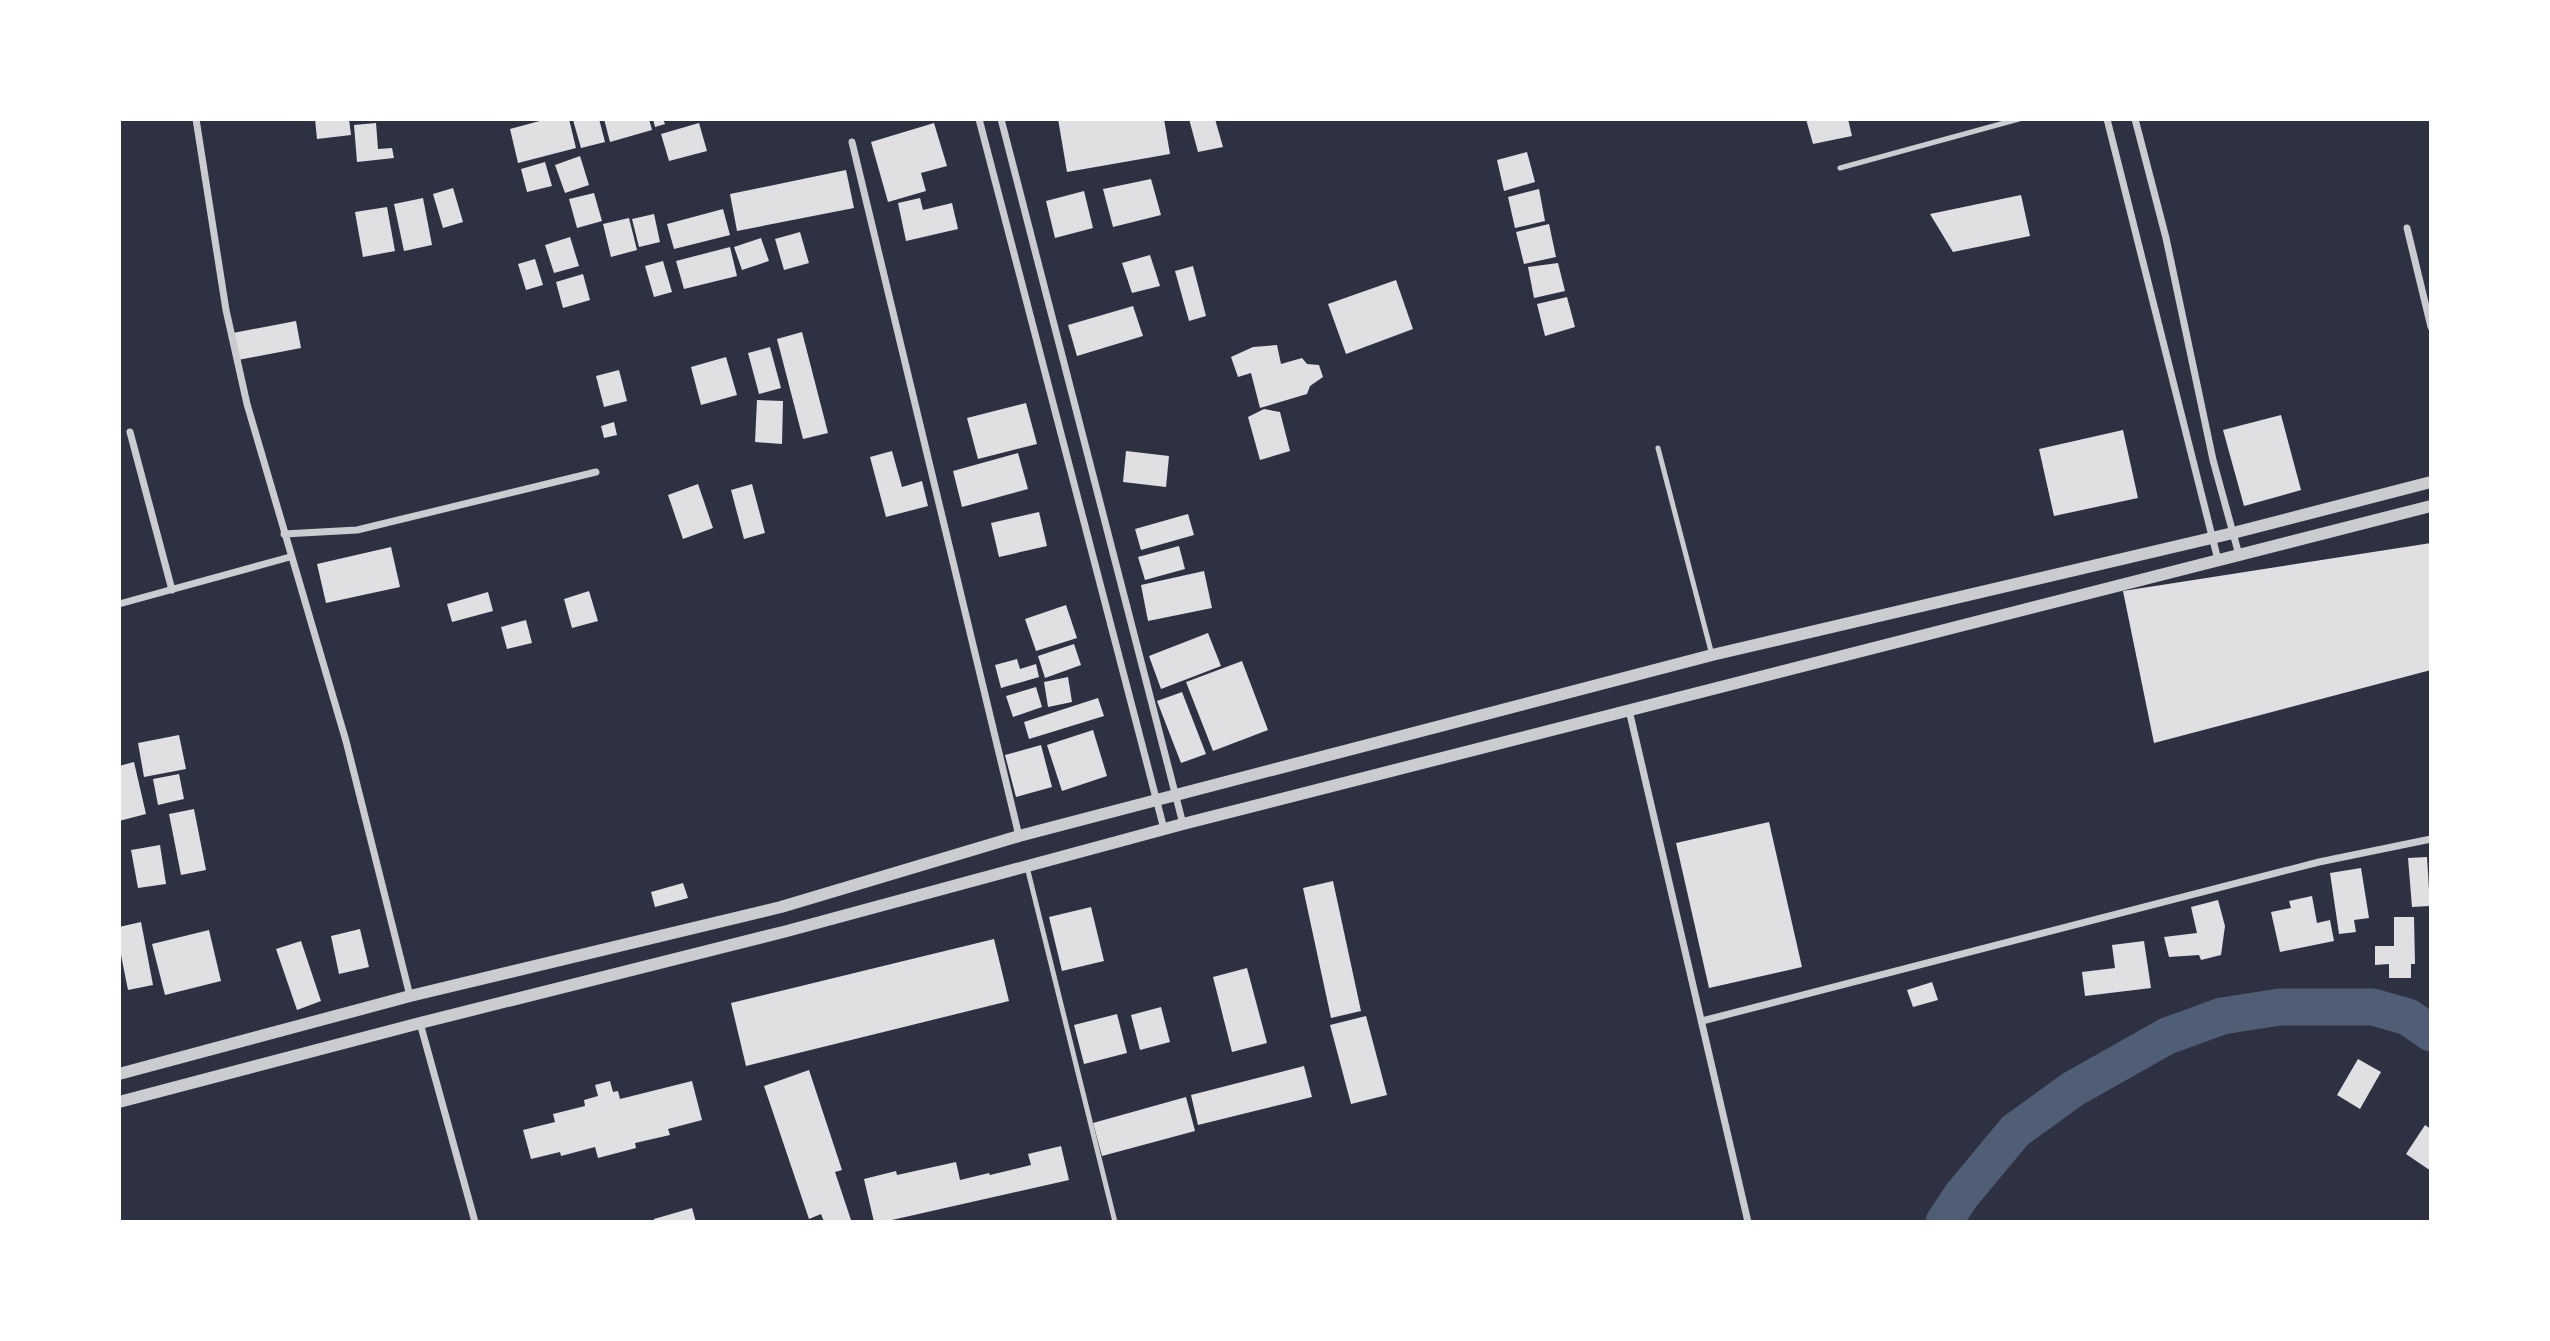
<svg xmlns="http://www.w3.org/2000/svg" width="2550" height="1341" viewBox="0 0 2550 1341" font-family="Spectral,serif">
  <style>
    .lines { fill: none; stroke-linecap: round; stroke-linejoin: round }
    .river { stroke: #4f5d75; stroke-width: 37 }
    .building { fill: #e0e0e3 }
    .service { stroke: #caccd0; stroke-width: 5 }
    .minor { stroke: #caccd0; stroke-width: 7 }
    .tertiary { stroke: #caccd0; stroke-width: 12 }
  </style>
  <rect width="100%" height="100%" fill="#2d3142"/>
  <g class="lines">
    <path class="river" d="M1944,1222L1961,1196L2015,1131L2073,1089L2167,1036L2222,1016L2280,1007H2373L2408,1017L2431,1033"/>
  </g>
  <g class="building">
    <path d="M315,119H349L351,135L317,139Z"/>
    <path d="M547,119H569L576,148L518,163L510,129Z"/>
    <path d="M577,119H599L605,142L581,148L573,120Z"/>
    <path d="M604,119H649L652,130L610,142Z"/>
    <path d="M653,119H663L665,124L655,127Z"/>
    <path d="M1058,119H1164L1170,154L1067,172Z"/>
    <path d="M1189,119H1215L1223,147L1198,152Z"/>
    <path d="M1806,119H1848L1852,136L1813,144Z"/>
    <path d="M376,123L378,149L392,148L394,158L357,162L354,125Z"/>
    <path d="M699,123L707,151L669,161L661,134Z"/>
    <path d="M934,123L947,166L921,173L926,191L888,202L871,142Z"/>
    <path d="M1527,152L1535,182L1504,191L1497,160Z"/>
    <path d="M580,156L589,185L565,193L555,165Z"/>
    <path d="M545,162L552,186L527,192L521,169Z"/>
    <path d="M846,170L854,208L737,231L730,194Z"/>
    <path d="M1151,179L1161,215L1113,227L1103,189Z"/>
    <path d="M453,188L463,222L443,228L433,194Z"/>
    <path d="M1539,189L1545,221L1515,228L1508,197Z"/>
    <path d="M1084,191L1093,228L1055,238L1046,201Z"/>
    <path d="M594,193L602,221L577,228L569,199Z"/>
    <path d="M2021,195L2030,236L1953,252L1930,214Z"/>
    <path d="M423,198L432,245L404,251L394,204Z"/>
    <path d="M920,198L923,210L952,203L958,229L906,241L898,203Z"/>
    <path d="M387,207L395,251L363,257L355,212Z"/>
    <path d="M723,209L730,235L674,249L667,224Z"/>
    <path d="M654,214L660,242L639,247L632,219Z"/>
    <path d="M629,218L637,250L611,257L603,224Z"/>
    <path d="M1549,224L1556,257L1524,264L1516,232Z"/>
    <path d="M800,232L809,263L784,270L775,239Z"/>
    <path d="M570,237L579,266L554,273L545,245Z"/>
    <path d="M761,238L769,261L742,270L734,247Z"/>
    <path d="M730,247L737,276L684,289L676,261Z"/>
    <path d="M1150,255L1160,286L1132,293L1122,263Z"/>
    <path d="M535,259L543,285L526,290L518,264Z"/>
    <path d="M663,261L672,292L654,297L645,266Z"/>
    <path d="M1558,263L1565,291L1534,298L1528,267Z"/>
    <path d="M1193,266L1206,316L1189,321L1175,271Z"/>
    <path d="M583,274L590,300L563,308L556,282Z"/>
    <path d="M1396,280L1413,329L1346,354L1328,304Z"/>
    <path d="M1567,297L1575,327L1545,336L1537,304Z"/>
    <path d="M1133,306L1143,336L1077,356L1068,325Z"/>
    <path d="M296,321L301,348L238,360L233,333Z"/>
    <path d="M802,332L828,433L803,439L777,339Z"/>
    <path d="M1277,345L1281,364L1302,358L1307,364L1319,365L1323,377L1310,386L1307,394L1260,408L1251,373L1238,377L1231,357L1253,347Z"/>
    <path d="M770,347L781,388L759,394L748,353Z"/>
    <path d="M726,357L737,395L701,405L691,367Z"/>
    <path d="M619,370L627,401L604,407L596,376Z"/>
    <path d="M757,400L783,401L782,444L755,442Z"/>
    <path d="M1026,403L1037,444L978,459L967,418Z"/>
    <path d="M1264,409L1280,412L1290,451L1260,460L1248,417Z"/>
    <path d="M2281,415L2301,490L2244,506L2223,430Z"/>
    <path d="M614,422L617,435L604,438L601,426Z"/>
    <path d="M2123,430L2138,498L2054,516L2039,449Z"/>
    <path d="M892,451L902,487L922,481L928,506L886,517L870,457Z"/>
    <path d="M1126,451L1169,456L1166,487L1123,482Z"/>
    <path d="M1018,453L1028,489L962,507L953,471Z"/>
    <path d="M698,484L713,528L683,539L668,495Z"/>
    <path d="M752,484L765,533L744,539L731,490Z"/>
    <path d="M1039,512L1047,546L999,557L991,523Z"/>
    <path d="M1188,514L1194,535L1141,550L1135,529Z"/>
    <path d="M2431,543V670L2154,743L2123,591Z"/>
    <path d="M1179,546L1185,569L1145,580L1138,557Z"/>
    <path d="M391,547L400,587L326,603L317,564Z"/>
    <path d="M1204,571L1212,608L1148,621L1141,585Z"/>
    <path d="M589,591L598,621L572,628L564,599Z"/>
    <path d="M488,592L493,611L452,622L447,604Z"/>
    <path d="M1066,605L1077,638L1036,651L1025,619Z"/>
    <path d="M526,620L532,643L507,649L501,627Z"/>
    <path d="M1208,633L1221,666L1161,689L1149,656Z"/>
    <path d="M1074,644L1081,665L1045,678L1038,656Z"/>
    <path d="M1017,659L1020,669L1036,664L1039,677L1001,688L995,665Z"/>
    <path d="M1242,661L1268,730L1213,751L1186,682Z"/>
    <path d="M1068,677L1072,702L1048,707L1044,682Z"/>
    <path d="M1036,687L1042,707L1013,717L1006,696Z"/>
    <path d="M1182,692L1206,754L1181,763L1157,701Z"/>
    <path d="M1098,698L1104,716L1029,739L1024,722Z"/>
    <path d="M1093,730L1107,776L1062,791L1047,745Z"/>
    <path d="M179,735L186,769L144,777L138,743Z"/>
    <path d="M1041,745L1052,787L1016,797L1005,755Z"/>
    <path d="M134,762L146,814L119,821V766Z"/>
    <path d="M179,774L184,799L158,805L153,779Z"/>
    <path d="M194,809L206,870L181,875L169,814Z"/>
    <path d="M1769,822L1802,967L1709,988L1676,843Z"/>
    <path d="M160,845L166,884L138,888L131,850Z"/>
    <path d="M2427,857L2430,906L2412,907L2408,858Z"/>
    <path d="M2361,868L2369,918L2354,920L2356,932L2339,934L2330,873Z"/>
    <path d="M1333,881L1361,1011L1331,1018L1303,888Z"/>
    <path d="M683,883L688,898L655,907L651,892Z"/>
    <path d="M2312,896L2317,923L2330,920L2334,941L2280,952L2271,912L2291,908L2289,901Z"/>
    <path d="M2218,900L2225,926L2221,955L2201,960L2199,955L2169,957L2164,937L2197,933L2191,907Z"/>
    <path d="M1091,907L1104,961L1062,971L1049,917Z"/>
    <path d="M2394,917H2414L2415,964H2411V978H2389V964L2375,965V946H2394Z"/>
    <path d="M141,922L153,985L128,990L119,945V927Z"/>
    <path d="M360,929L369,967L339,974L331,936Z"/>
    <path d="M209,930L221,981L165,995L152,944Z"/>
    <path d="M994,939L1009,1001L746,1066L731,1003Z"/>
    <path d="M301,941L321,1001L297,1010L276,949Z"/>
    <path d="M2144,941L2151,988L2085,996L2082,972L2115,968L2112,945Z"/>
    <path d="M1247,968L1267,1043L1232,1052L1213,977Z"/>
    <path d="M1932,982L1938,1000L1913,1007L1907,990Z"/>
    <path d="M1161,1007L1170,1042L1140,1050L1131,1015Z"/>
    <path d="M1117,1014L1127,1053L1084,1064L1074,1025Z"/>
    <path d="M1366,1016L1387,1095L1351,1104L1330,1025Z"/>
    <path d="M2358,1059L2381,1072L2360,1109L2337,1095Z"/>
    <path d="M1304,1066L1312,1097L1198,1125L1191,1095Z"/>
    <path d="M809,1070L842,1170L835,1172L851,1220L846,1222H824L821,1214L809,1219L764,1086Z"/>
    <path d="M610,1081L613,1092L618,1091L620,1099L692,1081L702,1120L668,1129L670,1135L635,1143L636,1148L598,1158L595,1147L561,1156L560,1152L531,1159L523,1130L555,1122L553,1114L585,1106L584,1100L598,1096L595,1085Z"/>
    <path d="M1186,1097L1195,1131L1102,1156L1093,1123Z"/>
    <path d="M2425,1125L2431,1129V1171L2406,1154Z"/>
    <path d="M1061,1146L1069,1180L883,1222H874L864,1179L896,1171L897,1175L956,1162L960,1180L989,1173L990,1175L1031,1165L1028,1154Z"/>
    <path d="M692,1208L696,1222H654V1219Z"/>
  </g>
  <g class="lines">
    <g class="service">
      <path d="M1840,168L2019,119"/>
      <path d="M1658,448L1712,655"/>
      <path d="M1027,867L1115,1222"/>
    </g>
    <g class="minor">
      <path d="M196,119L226,310L247,404L346,741L410,996"/>
      <path d="M979,119L1164,829"/>
      <path d="M1001,119L1183,824"/>
      <path d="M2107,119L2218,560"/>
      <path d="M2135,119L2166,238L2213,460L2239,555"/>
      <path d="M852,142L1019,836"/>
      <path d="M2407,228L2431,327"/>
      <path d="M130,432L172,590"/>
      <path d="M284,534L357,530L596,472"/>
      <path d="M119,604L290,557"/>
      <path d="M1629,710L1748,1222"/>
      <path d="M1702,1021L2319,862L2431,839"/>
      <path d="M420,1023L475,1222"/>
    </g>
    <g class="tertiary">
      <path d="M119,1074L410,996L781,907L1019,836L1712,655L2233,533L2431,482"/>
      <path d="M119,1102L420,1023L787,931L1183,824L2431,506"/>
    </g>
  </g>
  <rect width="2550" height="1341" fill="none" stroke="#ffffff" stroke-width="242"/>
</svg>
